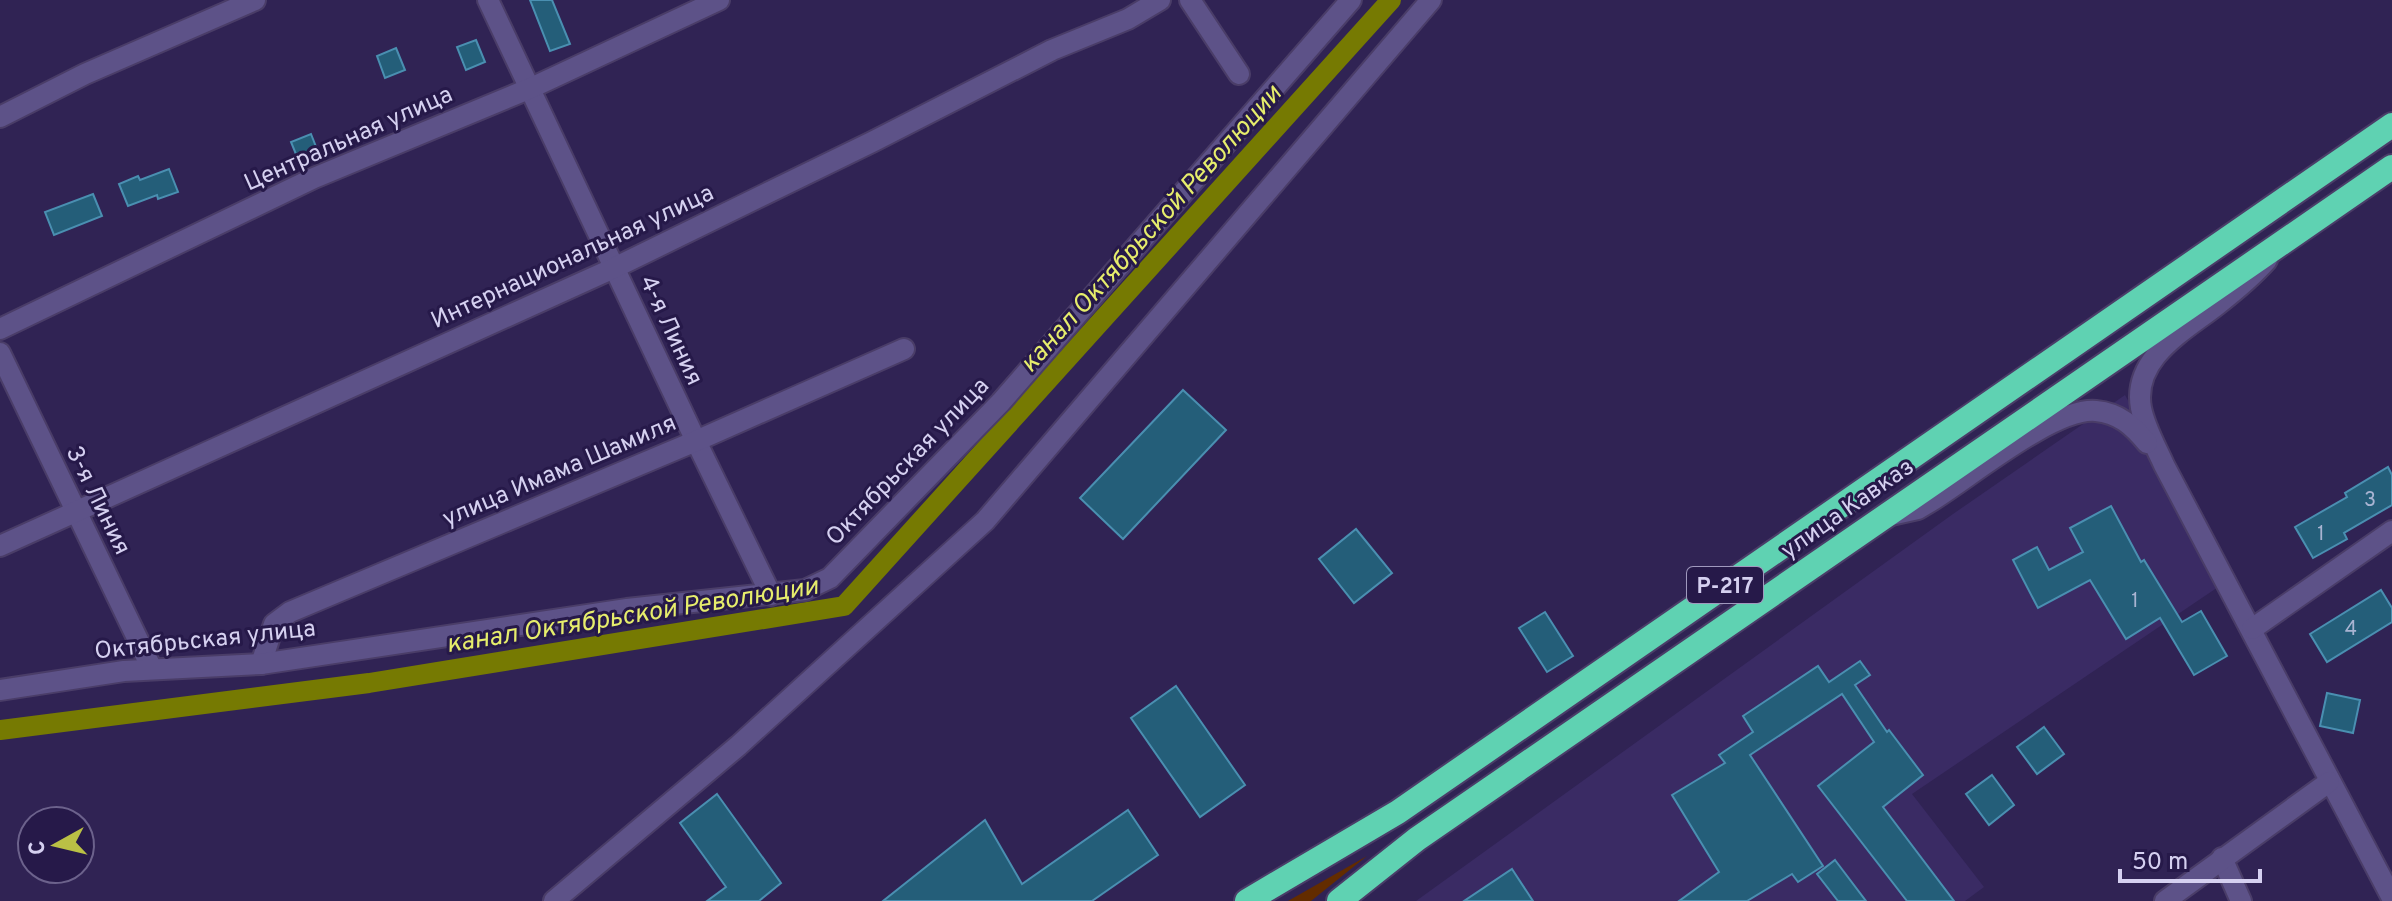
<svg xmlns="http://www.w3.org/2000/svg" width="2392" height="901" viewBox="0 0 2392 901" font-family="Overpass,sans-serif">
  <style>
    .built { fill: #3a2b64 }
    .grass { fill: #632c00 }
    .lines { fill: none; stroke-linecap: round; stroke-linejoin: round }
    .canal { stroke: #767a02; stroke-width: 20 }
    .building { fill: #245e79; stroke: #4a8fb1; stroke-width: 2 }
    .minor-casing { stroke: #4a3d68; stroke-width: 24 }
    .highway-casing { stroke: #4a3d68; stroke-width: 28 }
    .minor { stroke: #5d5288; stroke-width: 20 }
    .highway { stroke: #5fd2b2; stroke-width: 24 }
    .labels { text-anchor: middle; stroke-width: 6; stroke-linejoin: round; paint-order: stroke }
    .number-label { font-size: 20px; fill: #a9b4d2 }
    .shield { fill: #261949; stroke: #a099be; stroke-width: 2 }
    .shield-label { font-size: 22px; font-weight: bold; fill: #d5d0f0 }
    .street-label { font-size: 24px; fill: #d5d0f0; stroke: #261949 }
    .water-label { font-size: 26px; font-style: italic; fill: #e6ed6c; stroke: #261949 }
  </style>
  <rect width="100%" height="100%" fill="#302354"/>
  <path class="built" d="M2125,395L2227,581L1912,794L1984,887L1965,901H1416L1953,514Z"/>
  <path class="grass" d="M1367,856L1311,901H1288Z"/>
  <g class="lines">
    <path class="canal" d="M0,730L369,683L844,606L1391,0"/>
  </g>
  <g class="building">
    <path d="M530,0H552L570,44L550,51Z"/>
    <path d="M476,40L485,62L466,70L457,47Z"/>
    <path d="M396,48L405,70L385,78L377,56Z"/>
    <path d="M311,134L320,157L300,164L291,142Z"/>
    <path d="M169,169L178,192L158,199L157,195L128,206L119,184L138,176L140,180Z"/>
    <path d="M93,194L102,216L54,235L45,212Z"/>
    <path d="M1183,390L1226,430L1123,539L1080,498Z"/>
    <path d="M2388,467L2392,475V505L2344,533L2347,539L2313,558L2295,527L2347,497L2345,493Z"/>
    <path d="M2111,506L2141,562L2144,560L2182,622L2201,611L2227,656L2194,675L2160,618L2126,639L2090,580L2038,608L2013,560L2037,547L2049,570L2083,552L2070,528Z"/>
    <path d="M1356,529L1392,573L1354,603L1319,559Z"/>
    <path d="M2381,590L2392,608V622L2327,662L2310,634Z"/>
    <path d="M1545,612L1573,656L1547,672L1519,628Z"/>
    <path d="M1860,661L1870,675L1855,685L1887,732L1889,730L1923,775L1883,807L1954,901H1907L1818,786L1874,742L1842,694L1750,755L1823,866L1798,882L1792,874L1747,901H1679L1719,872L1672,795L1725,763L1719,755L1753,732L1743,716L1818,666L1829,682Z"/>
    <path d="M1176,686L1245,785L1200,817L1131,718Z"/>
    <path d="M2327,693L2360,700L2353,733L2320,726Z"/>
    <path d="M2044,727L2064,754L2037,774L2017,747Z"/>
    <path d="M1992,775L2014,805L1989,825L1966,794Z"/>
    <path d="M717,794L781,883L759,901H707L726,887L680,823Z"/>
    <path d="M1128,810L1158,855L1092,901H883L985,820L1022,884Z"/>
    <path d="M1835,860L1866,901H1838L1817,874Z"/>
    <path d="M1512,869L1533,901H1464Z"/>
  </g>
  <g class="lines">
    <defs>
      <g id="minor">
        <path d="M488,0L696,441L771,595"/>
        <path d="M1190,0L1239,74"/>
        <path d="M0,117L85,74L255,0"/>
        <path d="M2267,260C2252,277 2235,291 2217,305C2184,331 2132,358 2141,408C2145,428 2156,447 2164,465L2392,898"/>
        <path d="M0,329L314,178L531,88L719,0"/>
        <path d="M0,353L152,669"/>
        <path d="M1891,515L1918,509L1928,503C1967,480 2053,407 2096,411C2119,413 2133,426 2147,443"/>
        <path d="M0,546L614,268L872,142L1052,50L1128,19L1160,0"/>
        <path d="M2252,629L2392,531"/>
        <path d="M261,664L274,624L290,612L696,441L904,349"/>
        <path d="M0,690L124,671L261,664L627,609L805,590L830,578L1001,402L1351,0"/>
        <path d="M2222,858L2241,901"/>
        <path d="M554,901L738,746L985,521L1431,0"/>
        <path d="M2165,901L2329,782"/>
      </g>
      <g id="highway">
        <path d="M1247,901L1398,812L2392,125"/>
        <path d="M1339,901L1417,839L2392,167"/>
      </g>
    </defs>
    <use href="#minor" class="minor-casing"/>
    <use href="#highway" class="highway-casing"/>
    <use href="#minor" class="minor"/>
    <use href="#highway" class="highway"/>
  </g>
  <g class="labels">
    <g class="number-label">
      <text x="2370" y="506">3</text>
      <text x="2321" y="540">1</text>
      <text x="2135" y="607">1</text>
      <text x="2351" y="635">4</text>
    </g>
    <rect class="shield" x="1687" y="567" width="76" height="36" rx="6"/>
    <g class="shield-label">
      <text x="1725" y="593">Р-217</text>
    </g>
    <g class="street-label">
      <text transform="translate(348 138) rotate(-24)" y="8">Центральная улица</text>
      <text transform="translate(572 256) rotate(-25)" y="8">Интернациональная улица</text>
      <text transform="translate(672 330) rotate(65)" y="8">4-я Линия</text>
      <text transform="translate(907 461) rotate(-46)" y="8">Октябрьская улица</text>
      <text transform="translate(559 470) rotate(-23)" y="8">улица Имама Шамиля</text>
      <text transform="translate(99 500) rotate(64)" y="8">3-я Линия</text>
      <text transform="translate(1847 508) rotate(-35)" y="8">улица Кавказ</text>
      <text transform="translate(205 639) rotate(-6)" y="8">Октябрьская улица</text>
    </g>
    <g class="water-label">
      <text transform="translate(1150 228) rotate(-48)" y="9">канал Октябрьской Революции</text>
      <text transform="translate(632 614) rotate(-9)" y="9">канал Октябрьской Революции</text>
    </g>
  </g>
  <g transform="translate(56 845) rotate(262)"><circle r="38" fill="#261949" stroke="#6c628c" stroke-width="2"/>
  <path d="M0-6L14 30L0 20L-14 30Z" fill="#bac045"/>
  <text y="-12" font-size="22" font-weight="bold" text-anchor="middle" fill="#d5d0f0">С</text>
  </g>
  <path d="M2120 869v12h140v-12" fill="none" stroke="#d5d0f0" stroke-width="4"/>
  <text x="2132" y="869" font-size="24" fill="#d5d0f0" stroke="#261949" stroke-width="6" paint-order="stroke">50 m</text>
</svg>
